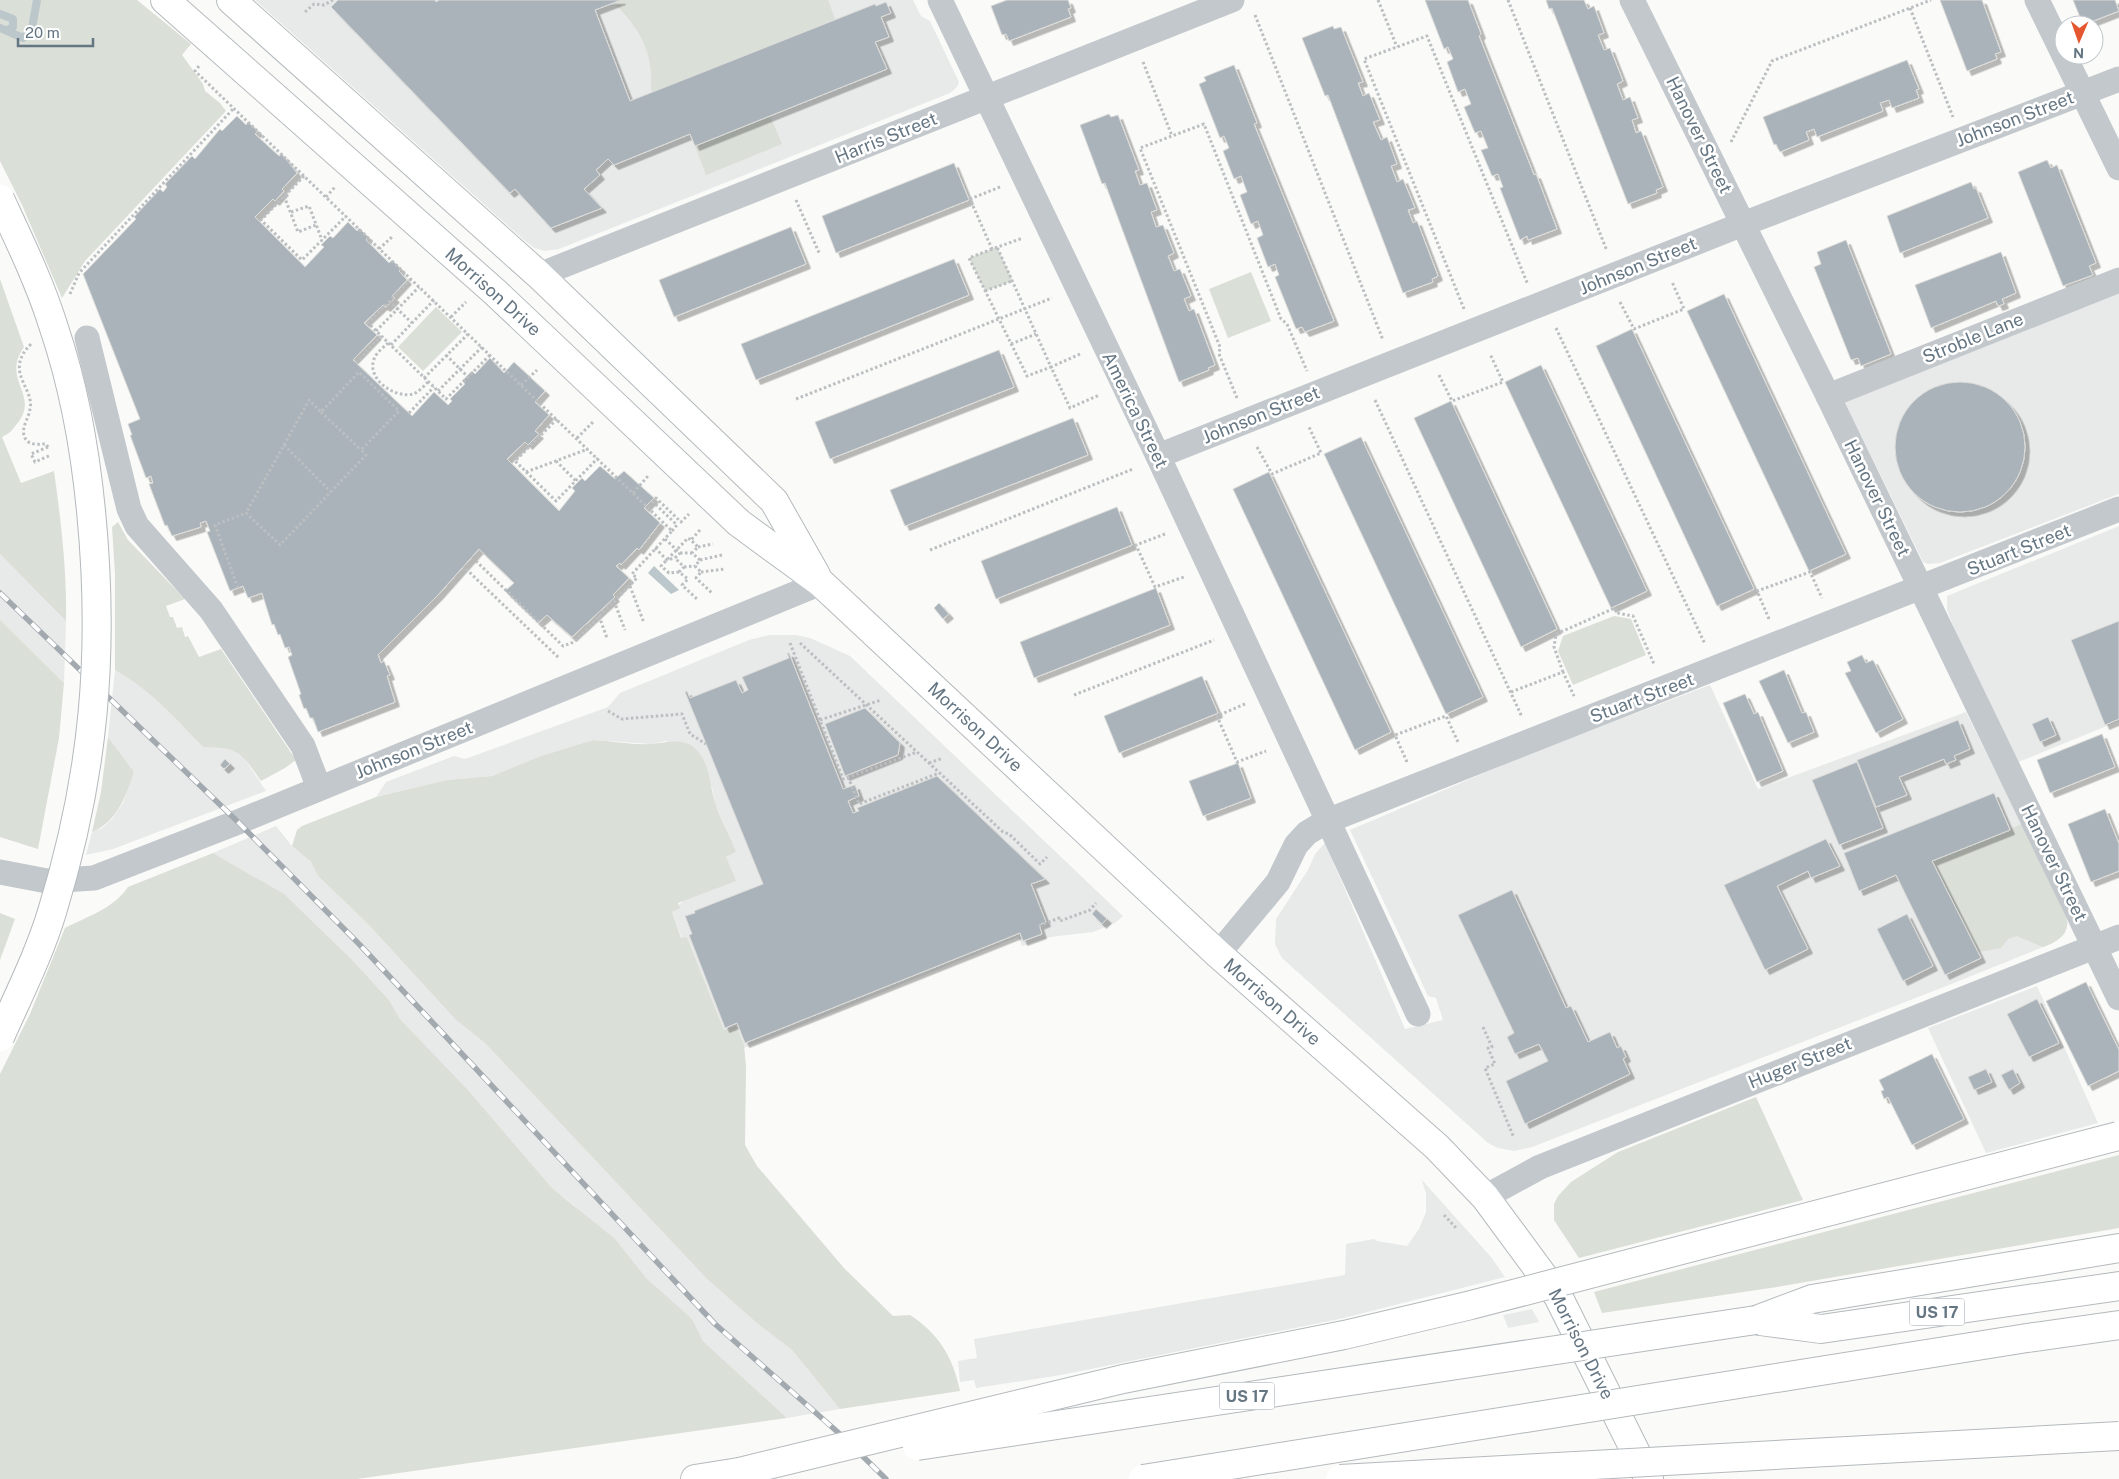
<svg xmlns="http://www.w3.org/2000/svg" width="2119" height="1479" viewBox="0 0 2119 1479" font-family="'Public Sans',sans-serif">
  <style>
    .built { fill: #e8e9e9 }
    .green { fill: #dadfd7 }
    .water { fill: #bbc7cb }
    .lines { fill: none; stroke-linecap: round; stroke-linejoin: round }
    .stream { stroke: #bbc7cb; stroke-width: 8 }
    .building { fill: #aab3b9; stroke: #dcdcda; filter: url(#shadow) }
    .major-casing { stroke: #b5babe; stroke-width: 30 }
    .highway-casing { stroke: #b4b9bd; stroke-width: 30 }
    .path { stroke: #bbbfc2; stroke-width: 3; stroke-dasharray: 2.5 2.5; stroke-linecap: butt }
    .minor { stroke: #c3c8cc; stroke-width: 25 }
    .major { stroke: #fff; stroke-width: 28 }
    .highway { stroke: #fff; stroke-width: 28 }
    .rail-casing { stroke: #a2aab0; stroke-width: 5.5 }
    .rail { stroke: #fff; stroke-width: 4; stroke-dasharray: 11; stroke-linecap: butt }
    .highway-bridge-casing { stroke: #b4b9bd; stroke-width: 30; stroke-linecap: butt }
    .highway-bridge { stroke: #fff; stroke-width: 28 }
    .labels { text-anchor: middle; stroke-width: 5; stroke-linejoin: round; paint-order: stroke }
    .shield { fill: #fff; stroke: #939fa8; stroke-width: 1 }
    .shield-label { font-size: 16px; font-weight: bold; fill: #657683 }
    .street-label { font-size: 18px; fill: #657683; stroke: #fff }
  </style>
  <defs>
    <filter id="shadow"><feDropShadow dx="4.5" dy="4.5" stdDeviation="0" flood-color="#0004"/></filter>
  </defs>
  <rect width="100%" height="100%" fill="#fafaf8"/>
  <g class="built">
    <path d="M255,0H913L921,16L930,21L959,82L957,87L950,93L559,249L545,251L534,248L524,240Z"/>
    <path d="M2119,291V494L1940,563L1928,564L1923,562L1844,400Z"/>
    <path d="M2119,526V721L2016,763L1969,665L1947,610V596Z"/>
    <path d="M0,554L66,621L64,683L0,620Z"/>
    <path d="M769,635H796L810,638L850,656L1123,916L1115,923L1093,932L1050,937L1022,946L1018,937L744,1048V1045L724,1030L687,937L682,939L672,912L726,857L736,852L715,803L712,787L666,741L651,744L593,740L541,756L492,776L447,780L376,797L386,782L454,756L465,759L608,707L620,693L749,640Z"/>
    <path d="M115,670L136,681L157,699L203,747H221L241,753L266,791L113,849L86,855L92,832L102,828L112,819L123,803L134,772L108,737Z"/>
    <path d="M1710,685L1758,789L1966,712L2022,824L2068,923L2065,933L2053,943L1949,985L1532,1147L1514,1151L1498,1148L1488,1143L1282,958L1275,944L1276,919L1308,870L1315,854L1325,843L1405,1029L1443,1020L1436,998L1428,996L1350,830L1524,756Z"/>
    <path d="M276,826L292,846L311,862L318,876L367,923L456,1020L485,1043L707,1279L758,1324L792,1350L840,1409L787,1418L703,1341L692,1319L675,1307L574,1205L552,1188L468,1090L400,1019L389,1000L356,964L255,877L213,853Z"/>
    <path d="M2037,986L2098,1123L1986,1153L1928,1028Z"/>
    <path d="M1422,1180L1491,1257L1505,1277L1344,1318L1061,1375L976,1388L974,1380L960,1382L958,1361L977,1358L974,1339L1345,1275L1346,1244L1374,1239L1377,1241L1407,1246L1419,1229L1426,1212V1194Z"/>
    <path d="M1532,1309L1539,1322L1508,1328L1503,1315Z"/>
  </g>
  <g class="green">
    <path d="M0,0H137L191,44L182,55L203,84L205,91L220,103L226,111L85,261L62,298L22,205L0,161Z"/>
    <path d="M621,0H828L835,19L652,93C650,86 652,80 651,74C650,46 634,21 613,3Z"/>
    <path d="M770,116L782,144L706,175L695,146Z"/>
    <path d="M997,247L1013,281L985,291L969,258Z"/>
    <path d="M1251,272L1271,321L1228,338L1209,289Z"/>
    <path d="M0,279L24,347C0,381 42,395 16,425C12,431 8,434 2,437L21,483L54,471C61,521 67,571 66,621L0,554Z"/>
    <path d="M436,307L462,332L423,371L398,347Z"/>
    <path d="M118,522L128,540L185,599L166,606L170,617H173L177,628L182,627L185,637L188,636L199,657L221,649L296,760L285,768L261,781C241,753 240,747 203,747C175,718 150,689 115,670V574L112,527Z"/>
    <path d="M1614,616L1631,619L1646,655L1573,685L1558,651L1563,636Z"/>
    <path d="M0,620L64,683L59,738L38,849L0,837Z"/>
    <path d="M108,737L134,772C126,796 117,822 92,832L101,792Z"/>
    <path d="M593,740C612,741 632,745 651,744C665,743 679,738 692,746C710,759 709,784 715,802C720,819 730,835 736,852L726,857L736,881L678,903L680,908L672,912L681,938L687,937L724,1030L736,1026L744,1045L746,1066L745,1145L757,1166L844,1268L893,1316L910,1315C939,1334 953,1357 960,1391L840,1409L792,1350L758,1324L707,1279L485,1043L456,1020L367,923L318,876L311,862L292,846L297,830L302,826L376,797L447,780L492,776L541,756Z"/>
    <path d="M2022,824L2066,917C2071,934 2057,942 2043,947L2017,936L2008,939L2001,948L1978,952L1932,861Z"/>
    <path d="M213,853L284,894L356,964L389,1000L400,1019L468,1090L552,1188L615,1239L646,1278L692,1319L703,1341L787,1418L357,1479H0V1074L30,1014L65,928C88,916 113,909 128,887Z"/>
    <path d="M0,913L15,919L0,960Z"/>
    <path d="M1756,1097L1803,1200L1579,1258L1554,1220V1204L1558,1196L1571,1182L1618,1152Z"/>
    <path d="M2119,1155V1228L1777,1287L1602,1313L1594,1292Z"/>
  </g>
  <path class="water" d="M654,566L679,590L671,594L648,573Z"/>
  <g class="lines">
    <g class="stream">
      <path d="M0,14L13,19V27L7,30"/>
      <path d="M0,28L23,38L32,28L37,0"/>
    </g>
  </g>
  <g class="building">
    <path d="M338,0H435L436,2L439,0H621L595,10L630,101L875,4L876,6L886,2L891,13L881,17L889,37L875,42L887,69L695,146L690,134L614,165L608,159L596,170L600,175L584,189L602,208L551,228L515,189L510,193L331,7Z"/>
    <path d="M1007,0H1068L1071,8L1068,9L1071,17L1009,41L1006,34L1002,35L991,6Z"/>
    <path d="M1425,0H1468L1481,34L1479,36L1534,175L1536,174L1557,229L1528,240L1527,236L1520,240L1500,188L1503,187L1498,174L1492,176L1481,150L1488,148L1481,131L1475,133L1464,107L1471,104L1465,89L1458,92L1447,62L1453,59L1448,47L1444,49Z"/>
    <path d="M1546,0H1584L1588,9L1594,6L1604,33L1598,35L1604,50L1610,48L1623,81L1617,84L1623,100L1630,97L1638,118L1632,120L1636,133L1641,131L1663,187L1656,190L1657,193L1628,204L1552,8L1549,9Z"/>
    <path d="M1940,0H1982L2001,52L1995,54L1997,59L1967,71Z"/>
    <path d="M2073,0H2115L2119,11L2088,23L2087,21L2082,22Z"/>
    <path d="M1333,26L1334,29L1341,27L1363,82L1358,83L1363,96L1369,93L1380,120L1373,122L1381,140L1387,137L1397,164L1391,166L1397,182L1403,179L1415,208L1408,210L1413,223L1417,221L1438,276L1432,279L1433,282L1403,293L1328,95L1325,96L1302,38Z"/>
    <path d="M1907,60L1919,89L1916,90L1919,98L1892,108L1889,100L1880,103L1883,111L1817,137L1814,129L1806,132L1809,140L1780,152L1776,144L1774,145L1763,117Z"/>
    <path d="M1234,65L1257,123L1254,124L1334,321L1305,332L1302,327L1296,329L1275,277L1279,275L1275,264L1268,267L1257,238L1263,235L1258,221L1251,224L1240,195L1247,192L1241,176L1234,179L1223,151L1229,148L1224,136L1220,138L1199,84L1206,81L1204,77Z"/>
    <path d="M1109,114L1111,117L1118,115L1139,170L1135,171L1140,185L1147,183L1157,210L1151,212L1156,227L1163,225L1174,253L1168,256L1174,271L1180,269L1191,296L1184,299L1189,311L1194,309L1215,365L1208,368L1209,370L1179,382L1105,183L1102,184L1080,125Z"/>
    <path d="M237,116L246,125L248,122L258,131L255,134L279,156L282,154L297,173L282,189L284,191L275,201L273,199L255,217L305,267L324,247L321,245L330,236L333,238L348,222L357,231L359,228L368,237L366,240L389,263L392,260L401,269L399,271L407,280L392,296L395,298L386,307L383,305L364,323L377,335L353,360L412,416L434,392L448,405L452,401L450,399L465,384L462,381L472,371L475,374L490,358L504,373L514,362L545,391L535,402L549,415L535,431L539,434L528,445L525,442L507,459L559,511L575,491L572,488L582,478L585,481L600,466L615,479L624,471L654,498L644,508L660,523L639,550L637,548L621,565L620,563L616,566L629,578L613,595L615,597L572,637L547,615L538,623L505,591L514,583L479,549L438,595L378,655L381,663L384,661L390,675L387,676L395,702L318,732L313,718H310L306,708L304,709L299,695L301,694L288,657L292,655L289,647L285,648L280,634L278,635L274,624L272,625L262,593L248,598L243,586L230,591L207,532L210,531L206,521L200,523L201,527L172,536L167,525L165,526L149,484L153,483L151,476L146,478L130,435H132L128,424L140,419L83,274L136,219L134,217L160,189L163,192L167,187L165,184L192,156L195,159L220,129L222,131Z"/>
    <path d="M2047,160L2051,168L2057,165L2096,263L2089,266L2093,275L2063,286L2018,172Z"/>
    <path d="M954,163L969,200L836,253L822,216Z"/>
    <path d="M1971,182L1974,189L1976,188L1988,218L1900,253L1887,216Z"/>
    <path d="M791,227L806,264L674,317L659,280Z"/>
    <path d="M1846,240L1891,354L1861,366L1858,358L1851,360L1814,267L1821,264L1817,252Z"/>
    <path d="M2001,252L2016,293L2002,299L2004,304L1998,306L1996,301L1931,328L1915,285Z"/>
    <path d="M954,259L969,295L756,380L741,344Z"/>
    <path d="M1724,294L1846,554L1809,571L1687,311Z"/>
    <path d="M1632,329L1754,589L1717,606L1596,346Z"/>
    <path d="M999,350L1014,387L830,459L815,422Z"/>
    <path d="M1541,365L1647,591L1611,608L1505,382Z"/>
    <circle cx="1960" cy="447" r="65"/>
    <path d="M1451,401L1557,629L1521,647L1414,418Z"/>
    <path d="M1073,418L1088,455L905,526L890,490Z"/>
    <path d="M1361,437L1483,697L1446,714L1324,454Z"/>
    <path d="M1269,472L1391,732L1355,750L1233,489Z"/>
    <path d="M1117,507L1132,545L996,599L981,561Z"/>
    <path d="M1156,588L1170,625L1034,678L1020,642Z"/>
    <path d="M939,603L949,614L943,619L934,608Z"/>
    <path d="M2119,621V719L2105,725L2071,640Z"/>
    <path d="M787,653H789L843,789L855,785L859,796L848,801L853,813L859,811L857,808L937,776L1045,879L1031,884L1046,922L1039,925L1042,934L1023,941L1020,933L745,1043L737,1023L725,1028L689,935L692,934L685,916L695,913L694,911L763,884L685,692L687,691L690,698L736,680L742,693L748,690L742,677L789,658Z"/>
    <path d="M1862,655L1866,663L1873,660L1903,719L1876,733L1845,673L1851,671L1847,662Z"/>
    <path d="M1784,670L1802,713L1806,712L1814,732L1788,743L1759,681Z"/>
    <path d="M1202,676L1218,713L1119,753L1104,716Z"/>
    <path d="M1745,694L1754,714L1758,712L1783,771L1757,782L1723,703Z"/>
    <path d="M865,708L900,743L898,755L845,776L825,724Z"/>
    <path d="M2048,717L2056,735L2040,742L2032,724Z"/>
    <path d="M1958,720L1970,749L1954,756L1956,760L1946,764L1944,759L1899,777L1907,795L1876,807L1857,760Z"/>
    <path d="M2102,734L2115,767L2050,793L2037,760Z"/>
    <path d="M225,759L230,764L224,769L220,765Z"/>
    <path d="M1857,762L1883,828L1839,845L1812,780Z"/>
    <path d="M1238,763L1251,798L1203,816L1189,781Z"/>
    <path d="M1994,793L2010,830L1932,861L1981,958L1945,975L1896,875L1859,891L1844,853Z"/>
    <path d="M2105,809L2119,844V871L2091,882L2068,824Z"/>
    <path d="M1826,839L1840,866L1811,878L1808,871L1777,886L1808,949L1765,970L1724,885Z"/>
    <path d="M1512,890L1566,1008L1571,1006L1588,1042L1610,1032L1617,1048L1621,1046L1626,1057L1623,1059L1630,1074L1525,1124L1506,1081L1548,1061L1539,1044L1515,1054L1507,1037L1514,1033L1458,915Z"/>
    <path d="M1096,909L1107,919L1102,924L1092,914Z"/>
    <path d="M1907,914L1933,966L1903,981L1877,929Z"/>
    <path d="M2086,982L2119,1050V1071L2088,1086L2046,1001Z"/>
    <path d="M2037,999L2059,1043L2029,1057L2007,1014Z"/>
    <path d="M1932,1054L1964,1119L1912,1145L1888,1097L1884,1099L1881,1091L1884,1090L1879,1080Z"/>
    <path d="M1986,1069L1992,1082L1974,1090L1968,1077Z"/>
    <path d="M2013,1069L2020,1083L2009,1090L2001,1075Z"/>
  </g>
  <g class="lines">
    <defs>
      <g id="major">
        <path d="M165,0L496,293L739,523L821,583L1218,954L1437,1147L1485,1197L1558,1296L1649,1479"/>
        <path d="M231,0L539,275L774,501L816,575"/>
      </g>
      <g id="highway">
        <path d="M1756,1320L1812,1299L2119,1248"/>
        <path d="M1760,1321L1821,1329L2119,1286"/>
        <path d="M2027,1338L2119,1325"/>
        <path d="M695,1479L739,1472"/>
      </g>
    </defs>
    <use href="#major" class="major-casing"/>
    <use href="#highway" class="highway-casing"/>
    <g class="path">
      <path d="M1378,0L1397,47"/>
      <path d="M1508,0L1607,251"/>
      <path d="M1910,8L1953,117"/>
      <path d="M305,12L314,4L324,5L333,0"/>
      <path d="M1255,15L1383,340"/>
      <path d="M1143,62L1172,136"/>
      <path d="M199,66L195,71L672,531L632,574L637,578L574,642L563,646L476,561"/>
      <path d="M1731,142L1772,61L1931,0"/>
      <path d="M304,176L261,220L302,260L346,216"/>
      <path d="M1000,187L970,199L992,249L1023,238"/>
      <path d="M284,196L298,232L316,225"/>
      <path d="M326,197L336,186"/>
      <path d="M796,200L820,255"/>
      <path d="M291,212L309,206L322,240"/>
      <path d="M379,249L393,236"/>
      <path d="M992,249L969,258L1027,376L1051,367L997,247"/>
      <path d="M411,279L368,323L438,391L446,399L490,355"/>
      <path d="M985,291L1012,281"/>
      <path d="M70,294L79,273L234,108"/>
      <path d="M389,301L412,323"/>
      <path d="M1620,302L1634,329L1684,309L1672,282"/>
      <path d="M1464,309L1364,59L1427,36L1528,285"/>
      <path d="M451,317L466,302"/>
      <path d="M1556,328L1705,644"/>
      <path d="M376,331L419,287"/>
      <path d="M388,343C384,347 377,352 375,357C364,378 395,399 413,394C419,392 424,386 428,382"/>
      <path d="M31,344C3,372 35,388 30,409C29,418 20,429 25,438C29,446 39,444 46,444L48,447"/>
      <path d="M1011,344L1036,334"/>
      <path d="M391,345L434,300"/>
      <path d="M1080,354L1051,367L1070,408L1099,395"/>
      <path d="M446,355L468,377"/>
      <path d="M356,363L381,336"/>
      <path d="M1439,375L1452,401L1503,382L1490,354"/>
      <path d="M424,378L468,334"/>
      <path d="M521,385L537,370"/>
      <path d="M438,391L482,347"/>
      <path d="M1237,398L1219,354L1220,347L1140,148L1204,124L1281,319L1287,324L1307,371"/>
      <path d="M796,399L1052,298"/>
      <path d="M1375,400L1522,717"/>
      <path d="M321,412L361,450"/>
      <path d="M409,413L434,387"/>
      <path d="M557,419L515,461L556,501L598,458"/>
      <path d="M577,438L593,422"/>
      <path d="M284,445L331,492"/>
      <path d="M48,447L31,454L35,462L51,455"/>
      <path d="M1257,447L1272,474L1321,453L1309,427"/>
      <path d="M556,461L576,481"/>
      <path d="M526,472L588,449"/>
      <path d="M633,493L648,476"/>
      <path d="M700,530L691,540L698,547L692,553L700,560L695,566L701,572L696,578L712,593"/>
      <path d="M672,531L677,525L653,502L656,498L681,522L689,514"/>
      <path d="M1165,534L1136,545L1155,587L1184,577"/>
      <path d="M665,539L680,553L675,558L684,567L679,572L688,579L682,585L698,600"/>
      <path d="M698,547L713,544"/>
      <path d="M655,548L667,560L675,558"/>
      <path d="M930,550L1133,469"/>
      <path d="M680,553H692"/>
      <path d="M700,560L722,555"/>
      <path d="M684,567L695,566"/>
      <path d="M466,569L559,658"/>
      <path d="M679,572L669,573L661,566L688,538L691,540"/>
      <path d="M701,572L725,569"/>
      <path d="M630,586L644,623"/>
      <path d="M238,588L215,525L246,513L280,545L366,455L361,450L399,411L359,372L321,412L309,400L246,513"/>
      <path d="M614,601L625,630"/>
      <path d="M599,616L607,638"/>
      <path d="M1769,619L1757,591L1810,572L1822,598"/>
      <path d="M790,643L843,779L917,752"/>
      <path d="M800,643L1003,832L1009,834L1040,864L1047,857"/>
      <path d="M1563,672L1554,647L1556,634L1615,608L1617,613L1633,616L1654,664"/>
      <path d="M1511,692L1563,672L1574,696"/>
      <path d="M1074,695L1214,640"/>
      <path d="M1245,704L1217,716L1237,762L1266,751"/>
      <path d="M608,711L622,719L682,714L690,734L706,744"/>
      <path d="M820,720L881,700"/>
      <path d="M1407,762L1395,735L1446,716L1458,742"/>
      <path d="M929,763L943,758"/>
      <path d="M848,777L859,804L939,773"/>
      <path d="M1039,926L1059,918L1060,921L1090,910L1096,903"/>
      <path d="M1483,1027L1492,1047L1488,1048L1495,1064L1485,1068L1514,1138"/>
      <path d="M1444,1215L1457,1229"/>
    </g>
    <g class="minor">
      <path d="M940,0L1158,456L1418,1014"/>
      <path d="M1632,0L1828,396L2119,998"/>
      <path d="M2037,0L2119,168"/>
      <path d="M539,275L1232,0"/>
      <path d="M87,338L129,509L137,526L211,610L303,746L319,788"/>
      <path d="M1828,396L2119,280"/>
      <path d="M1158,456L1743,224L2119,79"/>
      <path d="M0,872L47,881L94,878L238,822L821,583"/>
      <path d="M1218,954L1278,882L1296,845L1307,833L1327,821L2119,509"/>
      <path d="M1485,1197L1540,1167L2119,937"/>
    </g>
    <use href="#major" class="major"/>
    <use href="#highway" class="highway"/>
    <defs>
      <path id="rail" d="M0,593L238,822L360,945L715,1324L841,1435L886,1479"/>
    </defs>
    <use href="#rail" class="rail-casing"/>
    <use href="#rail" class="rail"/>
    <defs>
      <g id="highway-bridge">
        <path d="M0,199C20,242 40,283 54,328C74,387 85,449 91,511C105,653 94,776 52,912C39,955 18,996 0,1037"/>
        <path d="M917,1446L1756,1320"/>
        <path d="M739,1472L1123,1379L1344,1335L1471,1305L2118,1136"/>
        <path d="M1143,1479L2027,1338"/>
        <path d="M1340,1479L2119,1436"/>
      </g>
    </defs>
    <use href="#highway-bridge" class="highway-bridge-casing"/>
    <use href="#highway-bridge" class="highway-bridge"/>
  </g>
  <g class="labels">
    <g class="shield">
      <rect x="1909.5" y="1298.5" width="55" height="27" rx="4"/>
      <rect x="1219.5" y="1382.5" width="55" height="27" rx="4"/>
    </g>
    <g class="shield-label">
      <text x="1937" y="1318">US 17</text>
      <text x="1247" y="1402">US 17</text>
    </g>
    <g class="street-label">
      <text transform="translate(2015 119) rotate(-21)" y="6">Johnson Street</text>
      <text transform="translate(1699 135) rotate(64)" y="6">Hanover Street</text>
      <text transform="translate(886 138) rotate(-22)" y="6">Harris Street</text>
      <text transform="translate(1638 266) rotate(-22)" y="6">Johnson Street</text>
      <text transform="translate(493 292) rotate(42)" y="6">Morrison Drive</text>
      <text transform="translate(1973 338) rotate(-22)" y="6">Stroble Lane</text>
      <text transform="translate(1135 410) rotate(64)" y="6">America Street</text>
      <text transform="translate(1261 415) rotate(-22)" y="6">Johnson Street</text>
      <text transform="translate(1877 498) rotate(64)" y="6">Hanover Street</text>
      <text transform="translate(2019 550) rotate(-22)" y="6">Stuart Street</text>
      <text transform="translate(1642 698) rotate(-21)" y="6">Stuart Street</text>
      <text transform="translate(975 727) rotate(43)" y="6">Morrison Drive</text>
      <text transform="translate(414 750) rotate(-22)" y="6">Johnson Street</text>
      <text transform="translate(2054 863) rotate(64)" y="6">Hanover Street</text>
      <text transform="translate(1272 1002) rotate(41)" y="6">Morrison Drive</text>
      <text transform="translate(1800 1063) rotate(-22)" y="6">Huger Street</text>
      <text transform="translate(1581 1344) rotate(63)" y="6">Morrison Drive</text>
    </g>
  </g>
  <g transform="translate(2079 40) rotate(182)"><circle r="24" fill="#ffffff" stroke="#c1c8cd"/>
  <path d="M0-4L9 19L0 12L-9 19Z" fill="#e4572e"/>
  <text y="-8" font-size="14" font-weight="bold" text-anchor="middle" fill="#657683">N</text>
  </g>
  <path d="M18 38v8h75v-8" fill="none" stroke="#657683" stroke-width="2.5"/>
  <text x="25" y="38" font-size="15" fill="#657683" stroke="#ffffff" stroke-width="4" paint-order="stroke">20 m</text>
</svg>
